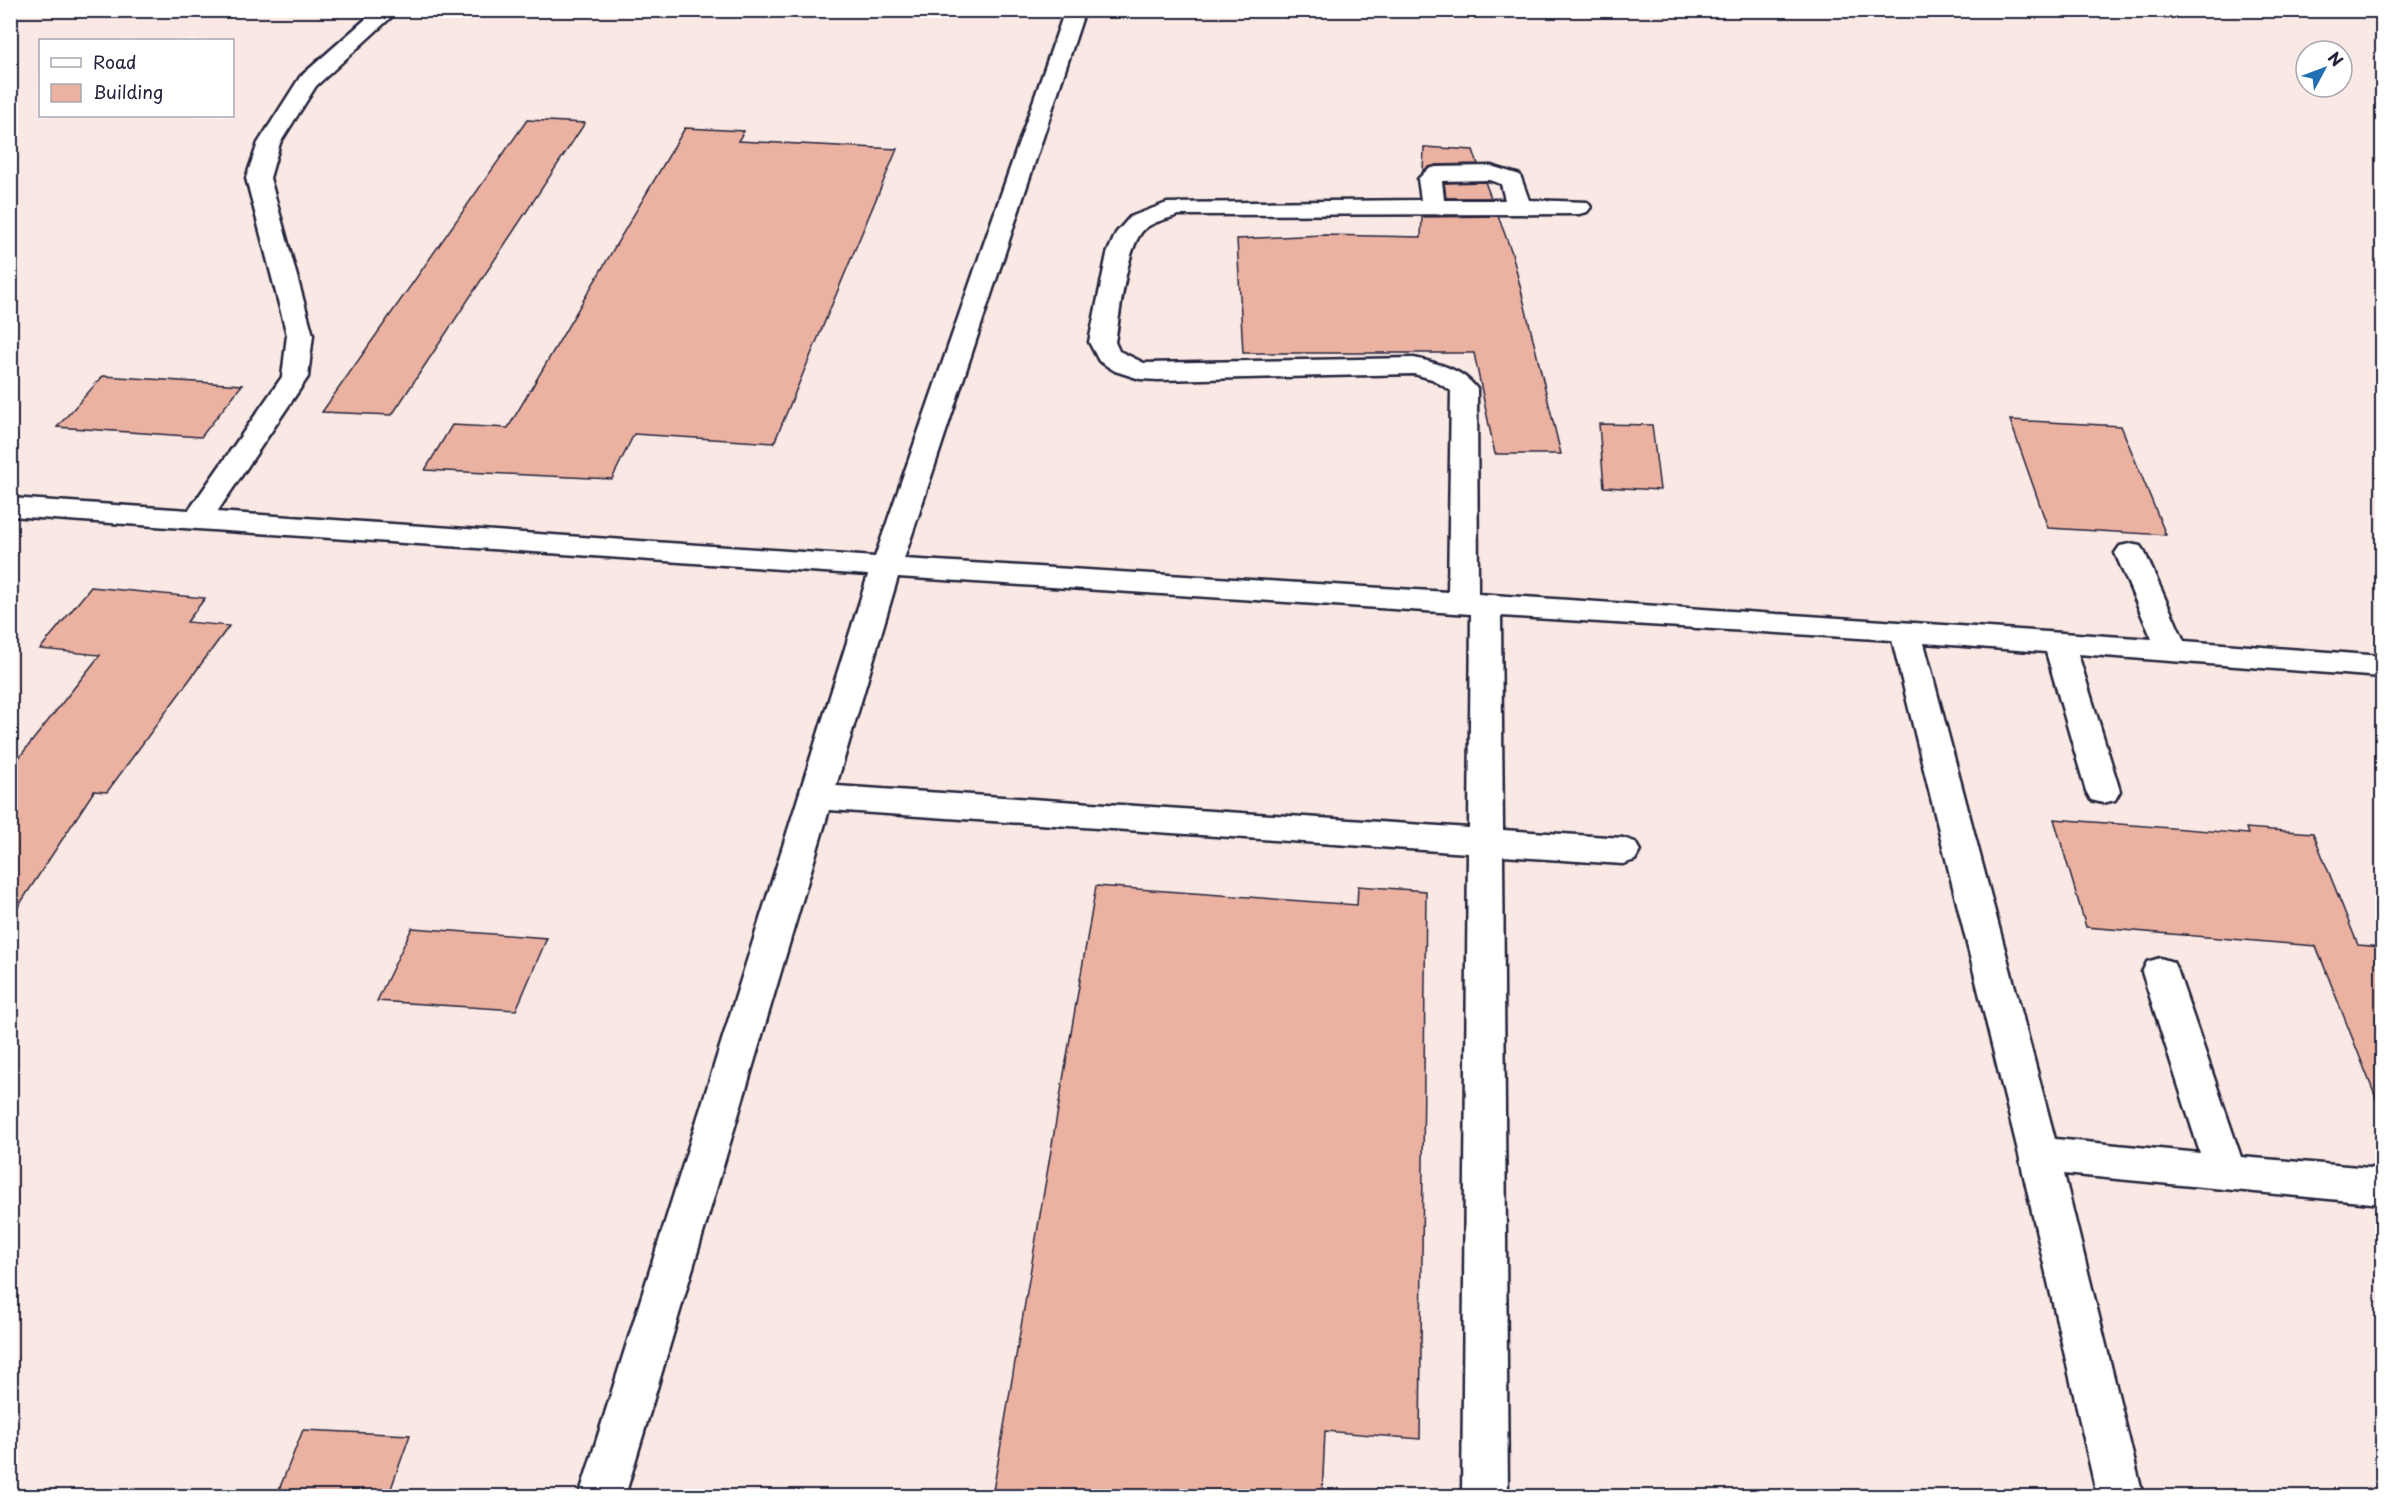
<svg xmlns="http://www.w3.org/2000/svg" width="2393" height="1507" viewBox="0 0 2393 1507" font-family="'Playpen Sans',sans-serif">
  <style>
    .built { fill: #f9e8e3; fill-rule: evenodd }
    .building { fill: #ebb2a2; stroke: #22223b; stroke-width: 1.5 }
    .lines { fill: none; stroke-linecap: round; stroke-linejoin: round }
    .minor-casing { stroke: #22223b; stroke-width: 5 }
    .minor { fill: #fff; fill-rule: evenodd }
  </style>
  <rect width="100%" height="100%" fill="#fff"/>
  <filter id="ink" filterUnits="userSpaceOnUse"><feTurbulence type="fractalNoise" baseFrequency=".0167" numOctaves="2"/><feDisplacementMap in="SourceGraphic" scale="12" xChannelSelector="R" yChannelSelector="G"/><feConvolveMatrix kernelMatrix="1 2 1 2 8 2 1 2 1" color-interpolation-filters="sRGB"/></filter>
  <g filter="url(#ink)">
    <path class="built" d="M11,11H2382V1496H11ZM40,40H232V116H40ZM2306,51H2342V87H2306Z"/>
    <g class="building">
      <path d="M527,120L585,123L392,415L322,412Z"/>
      <path d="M685,128L744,131L738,141L897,149L774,443L634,434L612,479L425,470L452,425L508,428Z"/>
      <path d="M1424,147L1473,150L1478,164L1436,165L1423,171Z"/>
      <path d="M1485,182L1491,198H1446L1444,183Z"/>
      <path d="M1498,216L1512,253L1561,454H1495L1474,353H1243L1237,239L1323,235L1421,237L1422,217Z"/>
      <path d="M103,376L242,385L201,437L57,427Z"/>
      <path d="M2010,420L2121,426L2166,535L2048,528Z"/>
      <path d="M1599,424L1652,425L1660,490L1604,487Z"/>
      <path d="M91,587L205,598L187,622L229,626L107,792L94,791L10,919V769L100,655L40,649Z"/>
      <path d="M2054,819L2248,834L2246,828L2313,833L2358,945L2382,947V1108H2380L2316,946L2086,927Z"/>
      <path d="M1096,886L1357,905L1358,886L1426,891L1420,1439L1325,1431L1322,1497H992Z"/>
      <path d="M412,928L547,938L516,1010L377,1001Z"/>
      <path d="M303,1430L410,1435L388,1497H276Z"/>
    </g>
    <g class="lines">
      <defs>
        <path id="minor" d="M376,10H399L316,86L280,143L270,178L313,335L308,377L217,512L875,557L1065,10H1085L904,559L1448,592L1451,391L1432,379L1414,374L1158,380L1140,379L1115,371L1099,361L1089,342L1107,254L1116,233L1130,217L1167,203L1421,200L1418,179L1428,169L1436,167L1491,166L1520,175L1529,200L1587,202L1591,207L1587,212L1579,214L1178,215C1168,219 1156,221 1147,227C1126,240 1120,317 1115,342L1119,351L1144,363L1414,358C1437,363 1463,369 1477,389L1478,594L2152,639L2115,553L2120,546L2130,544L2140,546L2145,553L2184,641L2382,656V677L2078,654L2120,791L2115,800L2103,803L2091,800L2086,791L2046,652L1924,643L2055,1139L2200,1153L2142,972L2147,962L2160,958L2173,962L2178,972L2241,1157L2382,1169V1204L2064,1174L2143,1496H2097L2019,1155L1892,640L1501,616L1503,830L1623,838L1635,842L1640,851L1635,860L1623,864L1503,856L1508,1496H1462L1468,853L829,810L625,1496H579L868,575L10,516V498L189,510L282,377L287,335L246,178L258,143L300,77ZM1489,180L1501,184L1505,200H1444L1442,181ZM898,577L1471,614L1469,828L836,786Z"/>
      </defs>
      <use href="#minor" class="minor-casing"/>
      <use href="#minor" class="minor"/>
    </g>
  </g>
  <rect width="2393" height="1507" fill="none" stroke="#fff" stroke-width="36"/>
  <rect x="18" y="18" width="2357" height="1471" fill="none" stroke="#22223b" stroke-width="2" filter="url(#ink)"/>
  <rect x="39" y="39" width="195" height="78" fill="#ffffff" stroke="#a7a7b1" stroke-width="1.5"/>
  <rect x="51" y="58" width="30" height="9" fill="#ffffff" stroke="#a7a7b1" stroke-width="1.5"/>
  <text x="93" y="69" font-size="18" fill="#22223b">Road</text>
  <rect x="51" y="84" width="30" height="18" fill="#ebb2a2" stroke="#a7a7b1" stroke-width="1.5"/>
  <text x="93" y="99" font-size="18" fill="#22223b">Building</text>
  <g transform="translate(2324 69) rotate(49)"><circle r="28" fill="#ffffff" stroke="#a7a7b1" stroke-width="1.5"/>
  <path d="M0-4.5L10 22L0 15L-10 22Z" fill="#1f6fb2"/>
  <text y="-9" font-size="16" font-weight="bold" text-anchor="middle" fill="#22223b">N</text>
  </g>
</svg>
